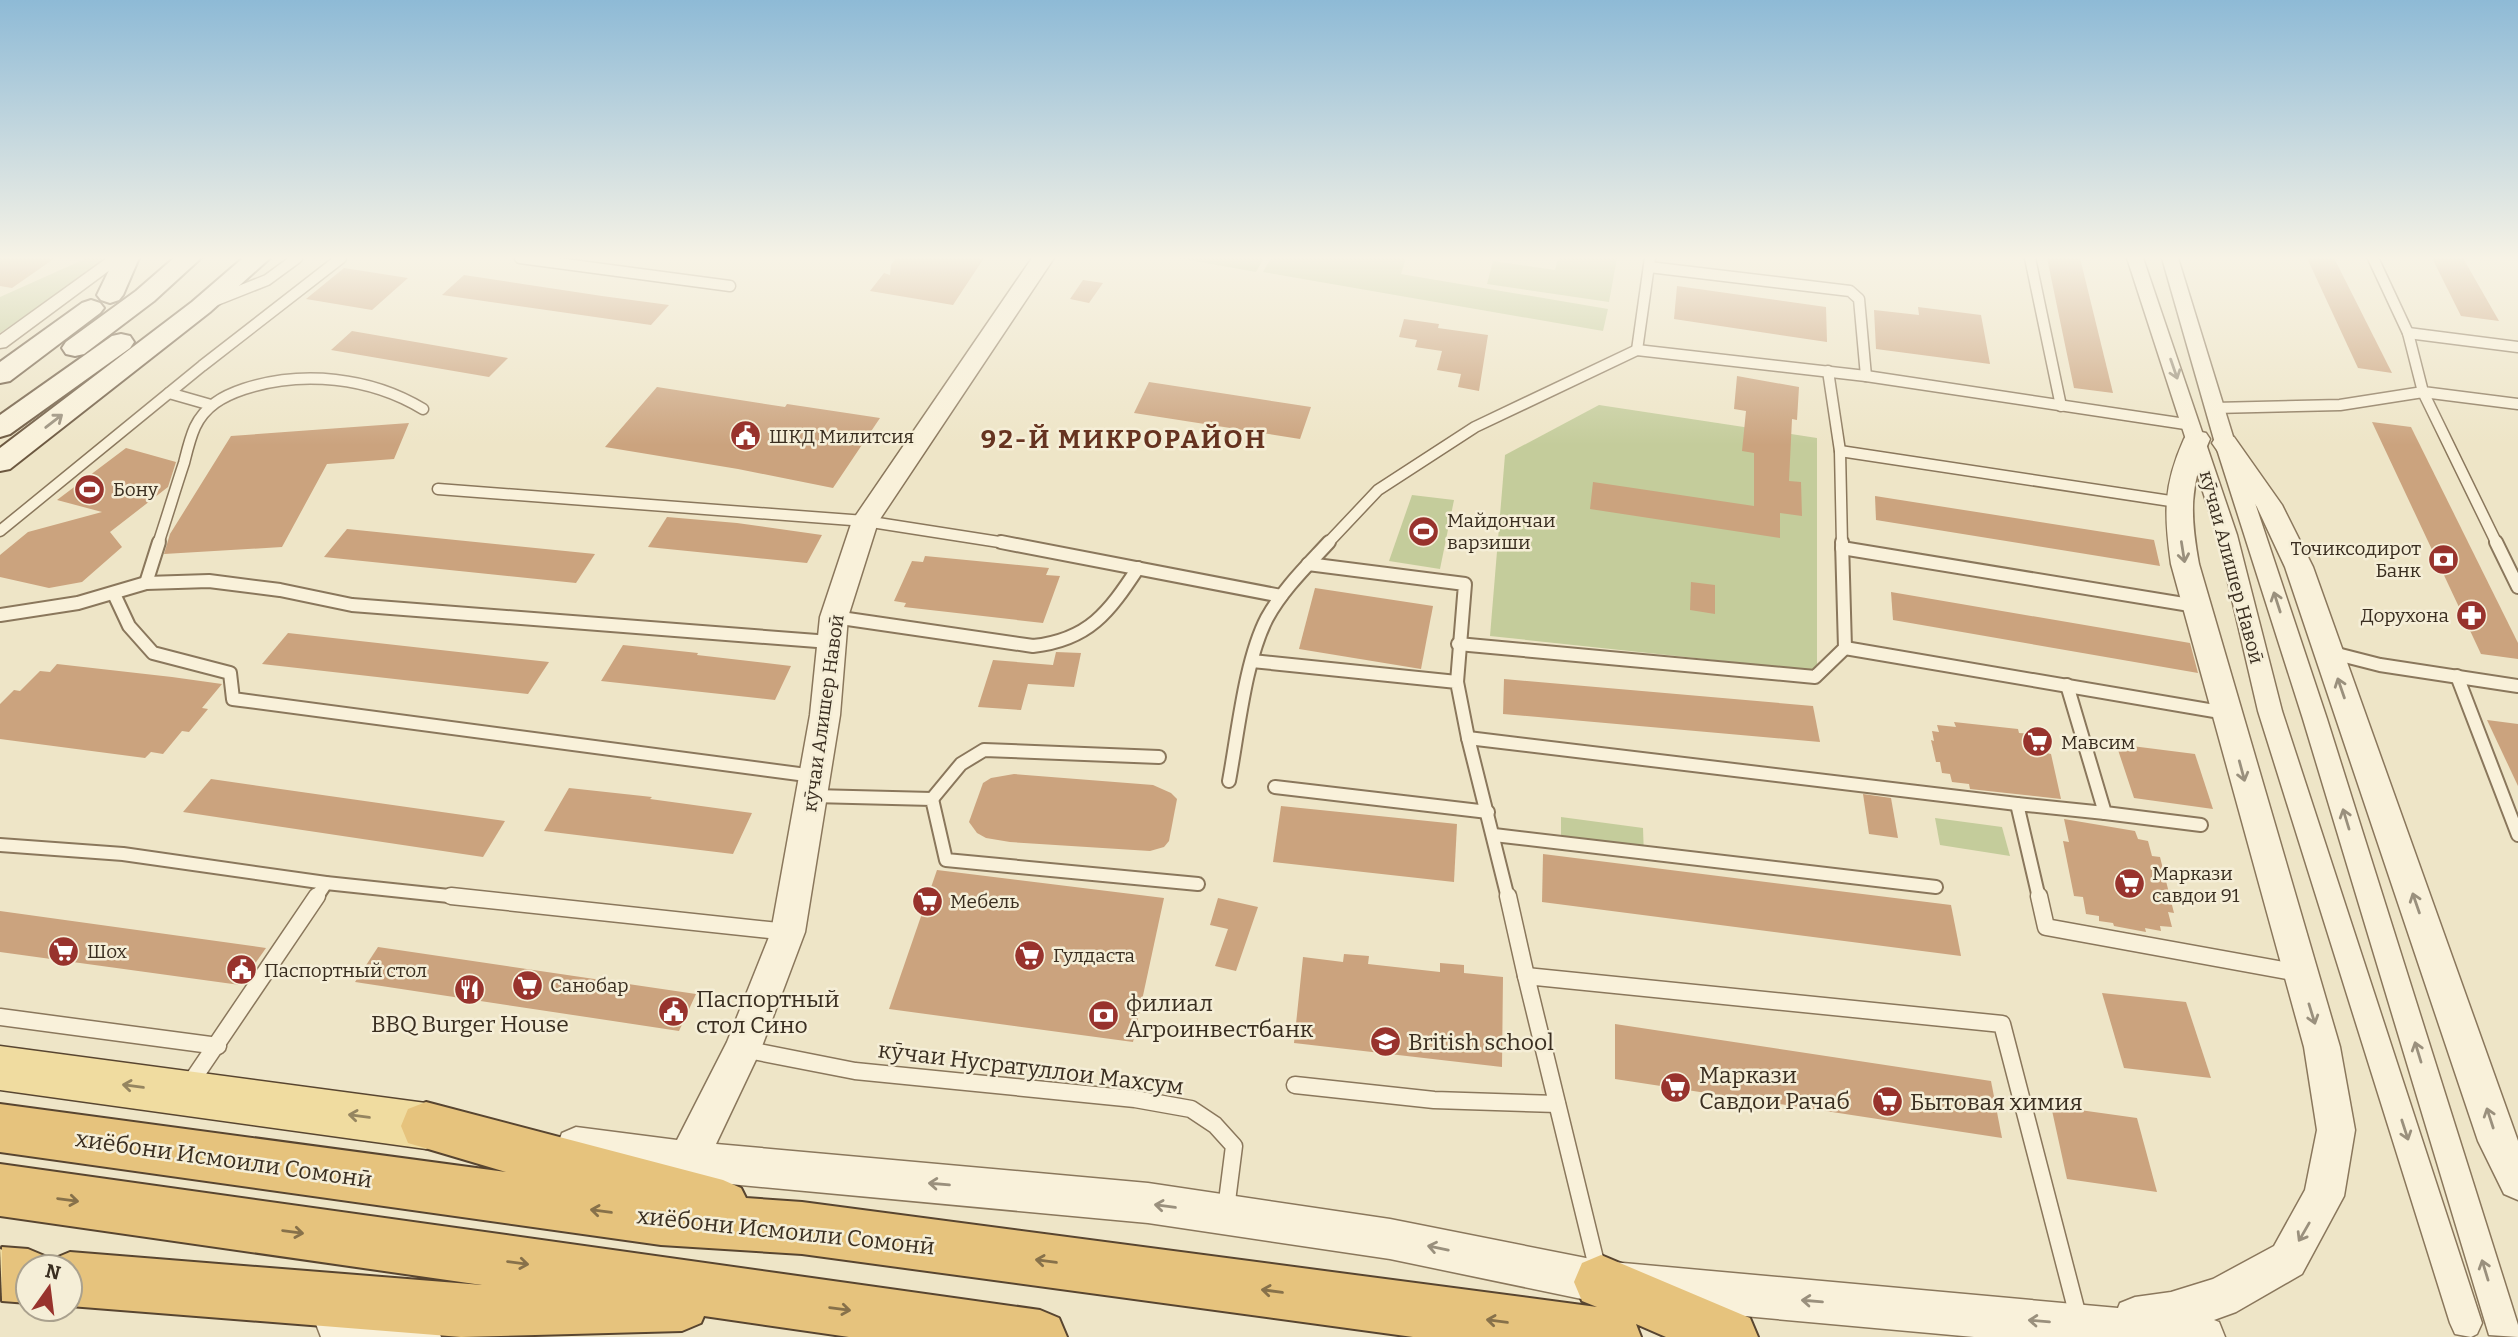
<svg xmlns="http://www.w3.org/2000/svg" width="2518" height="1337" viewBox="0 0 2518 1337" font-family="Bitter,serif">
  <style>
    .green { fill: #c4cc9b }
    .building { fill: #cba37e }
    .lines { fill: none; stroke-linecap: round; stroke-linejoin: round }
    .service-far2-casing { stroke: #8a775c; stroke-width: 13 }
    .service-far1-casing { stroke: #8a775c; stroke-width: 16 }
    .service-casing { stroke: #8a775c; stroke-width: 19 }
    .minor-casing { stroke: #8a775c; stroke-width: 3 }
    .tertiary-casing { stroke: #8a775c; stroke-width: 3 }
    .secondary-casing { stroke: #6c5840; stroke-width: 4 }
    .primary-casing { stroke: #584530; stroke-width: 3 }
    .trunk-casing { stroke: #584530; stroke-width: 4 }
    .service-far2 { stroke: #f9f1da; stroke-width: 10 }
    .service-far1 { stroke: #f9f1da; stroke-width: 12 }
    .service { stroke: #f9f1da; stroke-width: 16 }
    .minor { fill: #f9f1da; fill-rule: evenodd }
    .tertiary { fill: #f9f1da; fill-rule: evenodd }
    .secondary { fill: #f9f1da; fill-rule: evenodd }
    .primary { fill: #f0dca0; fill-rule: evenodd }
    .trunk { fill: #e6c37d; fill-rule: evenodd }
    .oneway { stroke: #9a907d }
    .oneway2 { stroke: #958560 }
    .oneway3 { stroke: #87714a }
    .labels { text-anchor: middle; stroke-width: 5; stroke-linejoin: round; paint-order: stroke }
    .poi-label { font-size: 19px; fill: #3a2e20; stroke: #f5eed7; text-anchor: start }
    .street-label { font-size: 19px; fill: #3a2e20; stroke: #f5eed7 }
    .near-poi-label { font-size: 23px; fill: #3a2e20; stroke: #f5eed7; text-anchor: start }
    .near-street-label { font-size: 23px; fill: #3a2e20; stroke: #f5eed7 }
    .district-label { font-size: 26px; font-weight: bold; letter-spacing: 2px; fill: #663320; stroke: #f5eed7 }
  </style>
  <rect width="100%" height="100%" fill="#eee5c7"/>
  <g class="green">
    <path d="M87,258H109L0,333V297Z"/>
    <path d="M1178,258H1264L1256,272Z"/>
    <path d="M1271,258H1406L1401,274L1608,309L1603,331L1263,272Z"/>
    <path d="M1558,258H1617L1609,302L1487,284L1493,261L1555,270Z"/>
    <path d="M1599,405L1817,438V671L1490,636L1505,455Z"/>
    <path d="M1412,495L1454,500L1440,569L1389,561Z"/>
    <path d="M1561,817L1643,828L1644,857L1561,846Z"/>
    <path d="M1935,818L2002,827L2010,856L1940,845Z"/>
  </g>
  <g class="building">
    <path d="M0,258H55L12,288L0,286Z"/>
    <path d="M896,258H984L953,305L870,291L884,273L890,275L891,265Z"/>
    <path d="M2047,258H2080L2113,393L2074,388Z"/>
    <path d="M2307,258H2334L2392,373L2358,368Z"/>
    <path d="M2432,258H2463L2499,321L2461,316Z"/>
    <path d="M344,268L408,278L372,310L306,299Z"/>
    <path d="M464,275L602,296L669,305L651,325L442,295Z"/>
    <path d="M1083,280L1103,283L1089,303L1070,299Z"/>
    <path d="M1677,286L1826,307L1827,342L1674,319Z"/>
    <path d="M1918,307L1981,315L1990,364L1876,349L1874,310L1919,315Z"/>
    <path d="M1404,319L1439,324L1438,328L1488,335L1479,391L1458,387L1461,374L1437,370L1442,351L1415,347L1417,340L1399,337Z"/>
    <path d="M352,331L508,358L489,377L331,350Z"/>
    <path d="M1737,376L1799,387L1797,420L1792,419L1789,481L1801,482L1802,516L1780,513V538L1590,509L1593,482L1754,506V453L1742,451L1746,411L1734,409Z"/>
    <path d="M1149,382L1253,398L1311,407L1300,439L1134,413Z"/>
    <path d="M657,387L785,407L787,404L880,418L833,488L738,469L605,447Z"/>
    <path d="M2372,422L2411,427L2518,643V659L2481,654Z"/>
    <path d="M409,423L394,459L327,464L282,547L164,554L170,534L231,436Z"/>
    <path d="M126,448L176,462L168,487L110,532L122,547L82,582L49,588L0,577V555L28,532L102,512L57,500Z"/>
    <path d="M1875,496L2154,540L2160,566L1876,520Z"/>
    <path d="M667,517L737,523L822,535L807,563L648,547Z"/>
    <path d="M347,529L595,554L576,583L324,557Z"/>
    <path d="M925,556L1049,568L1046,575L1060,576L1043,623L904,607L906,603L894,601L912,561L923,562Z"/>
    <path d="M1691,582L1715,585V614L1690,610Z"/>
    <path d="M1315,588L1433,606L1421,669L1299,649Z"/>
    <path d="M1891,592L2190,643L2198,673L1893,620Z"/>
    <path d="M288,633L549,662L528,694L262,664Z"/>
    <path d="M623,645L698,653L697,655L791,666L775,700L601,681Z"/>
    <path d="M1056,652L1081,653L1074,687L1028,684L1021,710L978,707L993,660L1053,665Z"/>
    <path d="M57,664L172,677L222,684L202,708L208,709L189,732L182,731L163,754L151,752L145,758L0,739V704L14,690L20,691L40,671L50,672Z"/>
    <path d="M1504,679L1813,706L1820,742L1503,714Z"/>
    <path d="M2487,720L2518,724V786Z"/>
    <path d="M1954,722L2018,729L2019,733L2036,734L2038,742L2044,743L2047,753L2051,754L2061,799L1970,789L1969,784L1952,782L1950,774L1942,773L1940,762H1936L1931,740L1934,741L1932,731L1939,732L1937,725L1956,727Z"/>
    <path d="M2116,744L2195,754L2213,809L2134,798Z"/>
    <path d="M1014,774L1153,785L1171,793L1177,799L1169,841L1164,847L1150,851L1010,842L986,838L977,833L969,822L983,783L991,778Z"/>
    <path d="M211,779L505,821L483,857L183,812Z"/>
    <path d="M569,788L652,797L650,799L752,813L733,854L544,831Z"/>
    <path d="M1863,794L1891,798L1898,838L1869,834Z"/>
    <path d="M1281,806L1457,824L1454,882L1273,862Z"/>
    <path d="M2064,819L2135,831L2138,839L2148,841L2152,856L2160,857L2174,913L2168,912L2172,927L2160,926L2161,931L2145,928L2146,932L2114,926L2113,923L2099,921V916L2086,914L2083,897L2074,896L2063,841L2069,842Z"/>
    <path d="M1543,854L1951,905L1961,956L1542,902Z"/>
    <path d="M937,870L1164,898L1133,1042L889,1009Z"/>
    <path d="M1218,898L1258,907L1236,971L1215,966L1228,929L1210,925Z"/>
    <path d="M0,911L266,948L240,985L0,952Z"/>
    <path d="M378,947L696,994L679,1031L355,982Z"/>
    <path d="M1344,954L1369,956L1368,964L1440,972V963L1464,965V973L1503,977L1502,1067L1294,1043L1303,957L1343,962Z"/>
    <path d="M2102,993L2186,1002L2211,1078L2124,1068Z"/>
    <path d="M1615,1024L1991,1081L2002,1138L1615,1079Z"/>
    <path d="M2051,1106L2137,1118L2157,1192L2067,1179Z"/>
  </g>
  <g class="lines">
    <defs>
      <g id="service-far2">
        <path d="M520,258L730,286"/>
        <path d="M2030,258L2061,406"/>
        <path d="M2373,258L2408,333L2423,392L2518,404"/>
        <path d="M1649,267L1850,291L1859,299L1866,376"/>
        <path d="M214,301L267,280L297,258"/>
        <path d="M2408,333L2518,347"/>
        <path d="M1637,350L1650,258"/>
        <path d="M1828,371L1840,451L1842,544"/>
        <path d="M169,393L211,405"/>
        <path d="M2214,408L2340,405L2423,392L2497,544"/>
        <path d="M1840,451L2177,502"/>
        <path d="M438,489L865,521L1012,544"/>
        <path d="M0,531L202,366L341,258"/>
        <path d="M158,544C167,517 175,490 184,463C187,451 190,438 195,427C205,406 223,396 244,389C302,370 370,377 423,409"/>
        <path d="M1327,544L1378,490L1475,427L1637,350L1866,376L2192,425"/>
      </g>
      <g id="service-far1">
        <path d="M1001,542L1281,596"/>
        <path d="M2496,542L2518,587"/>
        <path d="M1842,548L2196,606"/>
        <path d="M1308,564L1465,584L1457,682"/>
        <path d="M146,583L159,542"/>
        <path d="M114,594L129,626L153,653L230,673L233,699L814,776"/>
        <path d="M0,615L78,603L146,583L209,581L280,590L352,605L830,642"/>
        <path d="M834,617L1033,646C1089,640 1109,612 1138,568"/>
        <path d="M1458,644L1815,677L1845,648L1842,542"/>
        <path d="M1845,648L2226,713"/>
        <path d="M2329,652L2380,665L2518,686"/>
        <path d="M1252,661L1457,682L1468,738L1508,898"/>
        <path d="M2457,676L2518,835"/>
        <path d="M2067,685L2105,813L2201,825"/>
        <path d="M1468,738L2017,804"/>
        <path d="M1229,781C1238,733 1245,660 1267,618C1283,589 1307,566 1329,542"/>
        <path d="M1275,787L1488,812"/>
        <path d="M813,796L932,799L946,860L1198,884"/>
        <path d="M932,799L961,764L984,750L1159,757"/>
        <path d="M1494,835L1936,887"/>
        <path d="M0,845L123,854L326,883L468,898"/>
        <path d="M316,898L326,883"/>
        <path d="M2039,898L2017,804L2105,813"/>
      </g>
      <g id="service">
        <path d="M451,896L788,932"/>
        <path d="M1508,896L1526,976"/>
        <path d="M2039,896L2046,927L2299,973"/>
        <path d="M0,1017L218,1046"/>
        <path d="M743,1049L855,1071L1135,1099L1191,1109L1215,1125L1234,1146L1226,1209"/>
        <path d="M189,1085L317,896"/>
        <path d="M1295,1085L1434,1100L1557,1104"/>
        <path d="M1598,1271L1526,976L2002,1024L2079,1320"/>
      </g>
      <g id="minor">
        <path d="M107,258H126L6,347L0,348V335Z"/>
        <path d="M2127,258H2143L2237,535L2282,711L2482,1323L2477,1334L2471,1337L2455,1334L2450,1323L2258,711L2217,535Z"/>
        <path d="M2162,258H2178L2235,443L2327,719L2518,1325V1337L2489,1335L2303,719L2215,443Z"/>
      </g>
      <g id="tertiary">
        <path d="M1032,258H1054L878,522L848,617L840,715L805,932L761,1049L716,1144L1148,1183L1390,1219L1601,1261L2118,1308L2120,1303L2135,1297L2171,1292L2213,1279L2274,1246L2305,1190L2317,1130L2304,1047L2171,564C2164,514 2163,486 2184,439L2188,433L2197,431L2206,433L2210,439C2189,486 2190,514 2199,564L2340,1047L2355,1130L2344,1196L2302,1274L2236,1312L2214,1320L2219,1322L2225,1337H1974L1601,1303L1390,1259L1148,1223L687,1180L576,1165L562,1159L557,1146L562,1133L576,1127L677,1140L727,1042L771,932L810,715L820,617L852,521Z"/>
        <path d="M2225,435L2234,437L2282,505L2313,567L2518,1141V1200L2504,1194L2478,1141L2285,567L2257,507L2212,443L2216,437Z"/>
        <path d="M337,1303L420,1316L435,1322L441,1337H321L316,1324L322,1309Z"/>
      </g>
      <g id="secondary">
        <path d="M115,258H139L123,295L119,300L110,303L101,300L97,295Z"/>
        <path d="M174,258H201L154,301L84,354L75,356L66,354L62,348L66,342L136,291Z"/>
        <path d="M243,258H270L210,312L10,469L0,471V448L192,302Z"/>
        <path d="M91,300L100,303L104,308L100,313L10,381L0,383V362L82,303Z"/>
        <path d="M121,334L130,336L134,342L130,348L10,434L0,437V415L112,336Z"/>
      </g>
      <g id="primary">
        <path d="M0,1046L426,1103L443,1110L450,1126L443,1142L426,1149L0,1090Z"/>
        <path d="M0,1249L20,1256L27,1274L20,1292L2,1299Z"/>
      </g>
      <g id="trunk">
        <path d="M426,1102L723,1180L741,1188L746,1198L802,1202L1597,1307L1582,1301L1574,1282L1582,1263L1601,1255L1750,1318L1758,1337H1666L1636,1324L1641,1337H1413L802,1254L661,1245L0,1152V1104L506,1172L408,1143L401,1126L408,1109Z"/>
        <path d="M0,1164L1040,1310L1059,1318L1067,1337H849L704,1316L701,1323L682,1331L461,1337L70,1306V1267H28V1303L2,1301V1247L28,1249L47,1257L50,1264L51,1260L70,1252L482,1285L0,1216Z"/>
      </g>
    </defs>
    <use href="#service-far2" class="service-far2-casing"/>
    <use href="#service-far1" class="service-far1-casing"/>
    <use href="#service" class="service-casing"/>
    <use href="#minor" class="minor-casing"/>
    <use href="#tertiary" class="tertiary-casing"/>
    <use href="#secondary" class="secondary-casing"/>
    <use href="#primary" class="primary-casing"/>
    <use href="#trunk" class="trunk-casing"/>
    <use href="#service-far2" class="service-far2"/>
    <use href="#service-far1" class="service-far1"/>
    <use href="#service" class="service"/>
    <use href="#minor" class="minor"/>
    <use href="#tertiary" class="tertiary"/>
    <use href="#secondary" class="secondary"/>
    <use href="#primary" class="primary"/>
    <use href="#trunk" class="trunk"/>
  </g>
  <defs><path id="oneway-shaft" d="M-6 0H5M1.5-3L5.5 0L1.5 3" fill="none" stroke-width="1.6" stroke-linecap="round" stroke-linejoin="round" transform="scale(1.75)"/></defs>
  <g class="oneway">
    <use href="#oneway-shaft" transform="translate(2174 369) rotate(71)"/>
    <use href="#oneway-shaft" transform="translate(54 421) rotate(-38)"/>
    <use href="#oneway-shaft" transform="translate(2183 552) rotate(81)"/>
    <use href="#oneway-shaft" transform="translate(2277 602) rotate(-108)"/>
    <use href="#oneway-shaft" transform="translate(2341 688) rotate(-109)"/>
    <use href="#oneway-shaft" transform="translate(2242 771) rotate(75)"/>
    <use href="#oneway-shaft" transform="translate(2346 819) rotate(-107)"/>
    <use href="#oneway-shaft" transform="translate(2416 903) rotate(-109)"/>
    <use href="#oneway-shaft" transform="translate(2312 1014) rotate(73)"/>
    <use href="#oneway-shaft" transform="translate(2418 1052) rotate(-107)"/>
    <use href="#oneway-shaft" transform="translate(2490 1118) rotate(-108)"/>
    <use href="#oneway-shaft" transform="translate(2405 1130) rotate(72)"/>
    <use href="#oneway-shaft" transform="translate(939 1184) rotate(-175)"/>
    <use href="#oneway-shaft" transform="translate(1165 1206) rotate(-172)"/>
    <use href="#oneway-shaft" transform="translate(2304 1232) rotate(120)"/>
    <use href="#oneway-shaft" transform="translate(1438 1248) rotate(-168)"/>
    <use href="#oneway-shaft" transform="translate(2485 1270) rotate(-107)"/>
    <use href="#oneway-shaft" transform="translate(1812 1301) rotate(-175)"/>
    <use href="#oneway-shaft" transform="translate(2039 1321) rotate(-175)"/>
  </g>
  <g class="oneway2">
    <use href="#oneway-shaft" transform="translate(133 1086) rotate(-172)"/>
    <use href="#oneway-shaft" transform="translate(359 1116) rotate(-172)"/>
  </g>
  <g class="oneway3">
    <use href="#oneway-shaft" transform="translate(68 1200) rotate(8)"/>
    <use href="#oneway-shaft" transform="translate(601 1211) rotate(-172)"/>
    <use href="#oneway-shaft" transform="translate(293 1232) rotate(8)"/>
    <use href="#oneway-shaft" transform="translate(1046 1261) rotate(-172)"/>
    <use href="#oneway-shaft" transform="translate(518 1263) rotate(8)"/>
    <use href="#oneway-shaft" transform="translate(1272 1291) rotate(-172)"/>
    <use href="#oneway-shaft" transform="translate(840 1309) rotate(8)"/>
    <use href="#oneway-shaft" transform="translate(1497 1321) rotate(-172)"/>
  </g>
  <linearGradient id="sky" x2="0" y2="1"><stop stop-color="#8ebad6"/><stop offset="0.58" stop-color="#f7f3e6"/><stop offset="1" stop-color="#f7f3e6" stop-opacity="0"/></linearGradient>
  <rect width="2518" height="445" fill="url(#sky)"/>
  <defs>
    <symbol id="civic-disc" viewBox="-11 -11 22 22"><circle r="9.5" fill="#98332d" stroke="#f5eed7"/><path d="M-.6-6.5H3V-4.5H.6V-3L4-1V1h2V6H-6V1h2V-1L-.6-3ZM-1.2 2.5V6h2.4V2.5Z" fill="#fff"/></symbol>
    <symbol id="stadium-disc" viewBox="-11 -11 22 22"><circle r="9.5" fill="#98332d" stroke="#f5eed7"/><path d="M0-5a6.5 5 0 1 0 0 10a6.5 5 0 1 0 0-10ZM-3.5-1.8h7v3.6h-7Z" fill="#fff"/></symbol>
    <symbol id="bank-disc" viewBox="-11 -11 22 22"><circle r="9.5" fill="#98332d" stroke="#f5eed7"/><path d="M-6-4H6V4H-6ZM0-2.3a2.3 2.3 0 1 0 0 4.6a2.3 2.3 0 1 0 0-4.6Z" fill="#fff"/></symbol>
    <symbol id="pharmacy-disc" viewBox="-11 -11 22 22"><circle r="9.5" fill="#98332d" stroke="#f5eed7"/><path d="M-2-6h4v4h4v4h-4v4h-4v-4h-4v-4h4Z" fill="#fff"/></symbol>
    <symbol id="supermarket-disc" viewBox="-11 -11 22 22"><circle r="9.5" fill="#98332d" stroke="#f5eed7"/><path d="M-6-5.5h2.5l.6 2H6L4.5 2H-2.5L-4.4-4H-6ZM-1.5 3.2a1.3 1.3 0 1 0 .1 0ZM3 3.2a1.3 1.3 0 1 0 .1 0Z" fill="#fff"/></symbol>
    <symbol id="restaurant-disc" viewBox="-11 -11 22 22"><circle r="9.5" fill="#98332d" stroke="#f5eed7"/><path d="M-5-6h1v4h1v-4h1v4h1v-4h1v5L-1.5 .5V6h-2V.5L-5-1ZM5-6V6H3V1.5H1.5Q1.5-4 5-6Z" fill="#fff"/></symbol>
    <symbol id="school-disc" viewBox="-11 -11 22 22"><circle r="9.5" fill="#98332d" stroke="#f5eed7"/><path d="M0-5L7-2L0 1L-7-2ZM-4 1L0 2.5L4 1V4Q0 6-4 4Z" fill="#fff"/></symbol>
  </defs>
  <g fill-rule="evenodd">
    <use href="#civic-disc" x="728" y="418" width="35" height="35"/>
    <use href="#stadium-disc" x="72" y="472" width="35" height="35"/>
    <use href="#stadium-disc" x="1406" y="514" width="35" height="35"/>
    <use href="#bank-disc" x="2426" y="542" width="35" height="35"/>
    <use href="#pharmacy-disc" x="2454" y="598" width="35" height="35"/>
    <use href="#supermarket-disc" x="2020" y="724" width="35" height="35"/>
    <use href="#supermarket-disc" x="2112" y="866" width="35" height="35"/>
    <use href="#supermarket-disc" x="910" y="884" width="35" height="35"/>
    <use href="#supermarket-disc" x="46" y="934" width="35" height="35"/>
    <use href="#supermarket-disc" x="1012" y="938" width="35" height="35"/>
    <use href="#civic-disc" x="224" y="952" width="35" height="35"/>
    <use href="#supermarket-disc" x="510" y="968" width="35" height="35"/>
    <use href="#restaurant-disc" x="452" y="972" width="35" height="35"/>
    <use href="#civic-disc" x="656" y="994" width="35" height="35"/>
    <use href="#bank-disc" x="1086" y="998" width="35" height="35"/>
    <use href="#school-disc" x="1368" y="1024" width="35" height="35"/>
    <use href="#supermarket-disc" x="1658" y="1070" width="35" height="35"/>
    <use href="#supermarket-disc" x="1870" y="1084" width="35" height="35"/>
  </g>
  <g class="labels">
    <g class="poi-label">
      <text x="769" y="443">ШКД Милитсия</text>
      <text x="113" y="496">Бону</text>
      <text x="1447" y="527">Майдончаи<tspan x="1447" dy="22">варзиши</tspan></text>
      <text x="2421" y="555" text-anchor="end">Точиксодирот<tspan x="2421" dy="22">Банк</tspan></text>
      <text x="2449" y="622" text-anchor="end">Дорухона</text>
      <text x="2061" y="749">Мавсим</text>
      <text x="2152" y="880">Маркази<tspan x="2152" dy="22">савдои 91</tspan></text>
      <text x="950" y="908">Мебель</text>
      <text x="87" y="958">Шох</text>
      <text x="1053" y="962">Гулдаста</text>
      <text x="264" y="977">Паспортный стол</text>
      <text x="550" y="992">Санобар</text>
    </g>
    <g class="street-label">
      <text transform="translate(2232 567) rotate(75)" y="7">кӯчаи Алишер Навоӣ</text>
      <text transform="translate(823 713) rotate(-82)" y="7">кӯчаи Алишер Навоӣ</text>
    </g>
    <g class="near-poi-label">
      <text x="696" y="1007">Паспортный<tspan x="696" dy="26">стол Сино</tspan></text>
      <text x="1126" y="1011">филиал<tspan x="1126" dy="26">Агроинвестбанк</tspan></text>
      <text x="470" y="1032" text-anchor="middle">BBQ Burger House</text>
      <text x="1408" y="1050">British school</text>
      <text x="1699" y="1083">Маркази<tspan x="1699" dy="26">Савдои Рачаб</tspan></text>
      <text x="1910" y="1110">Бытовая химия</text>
    </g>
    <g class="near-street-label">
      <text transform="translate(1031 1068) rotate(7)" y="8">кӯчаи Нусратуллои Махсум</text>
      <text transform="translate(224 1159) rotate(8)" y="8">хиёбони Исмоили Сомонӣ</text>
      <text transform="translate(786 1231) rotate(6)" y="8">хиёбони Исмоили Сомонӣ</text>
    </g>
    <g class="district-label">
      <text x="1124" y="448">92-Й МИКРОРАЙОН</text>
    </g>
  </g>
  <g transform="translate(49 1288) rotate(14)"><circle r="33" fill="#f5eed7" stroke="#aaa18e" stroke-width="2"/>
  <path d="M0-5L12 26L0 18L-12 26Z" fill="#98332d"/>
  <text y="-10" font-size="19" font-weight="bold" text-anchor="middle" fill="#3a2e20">N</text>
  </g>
</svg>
